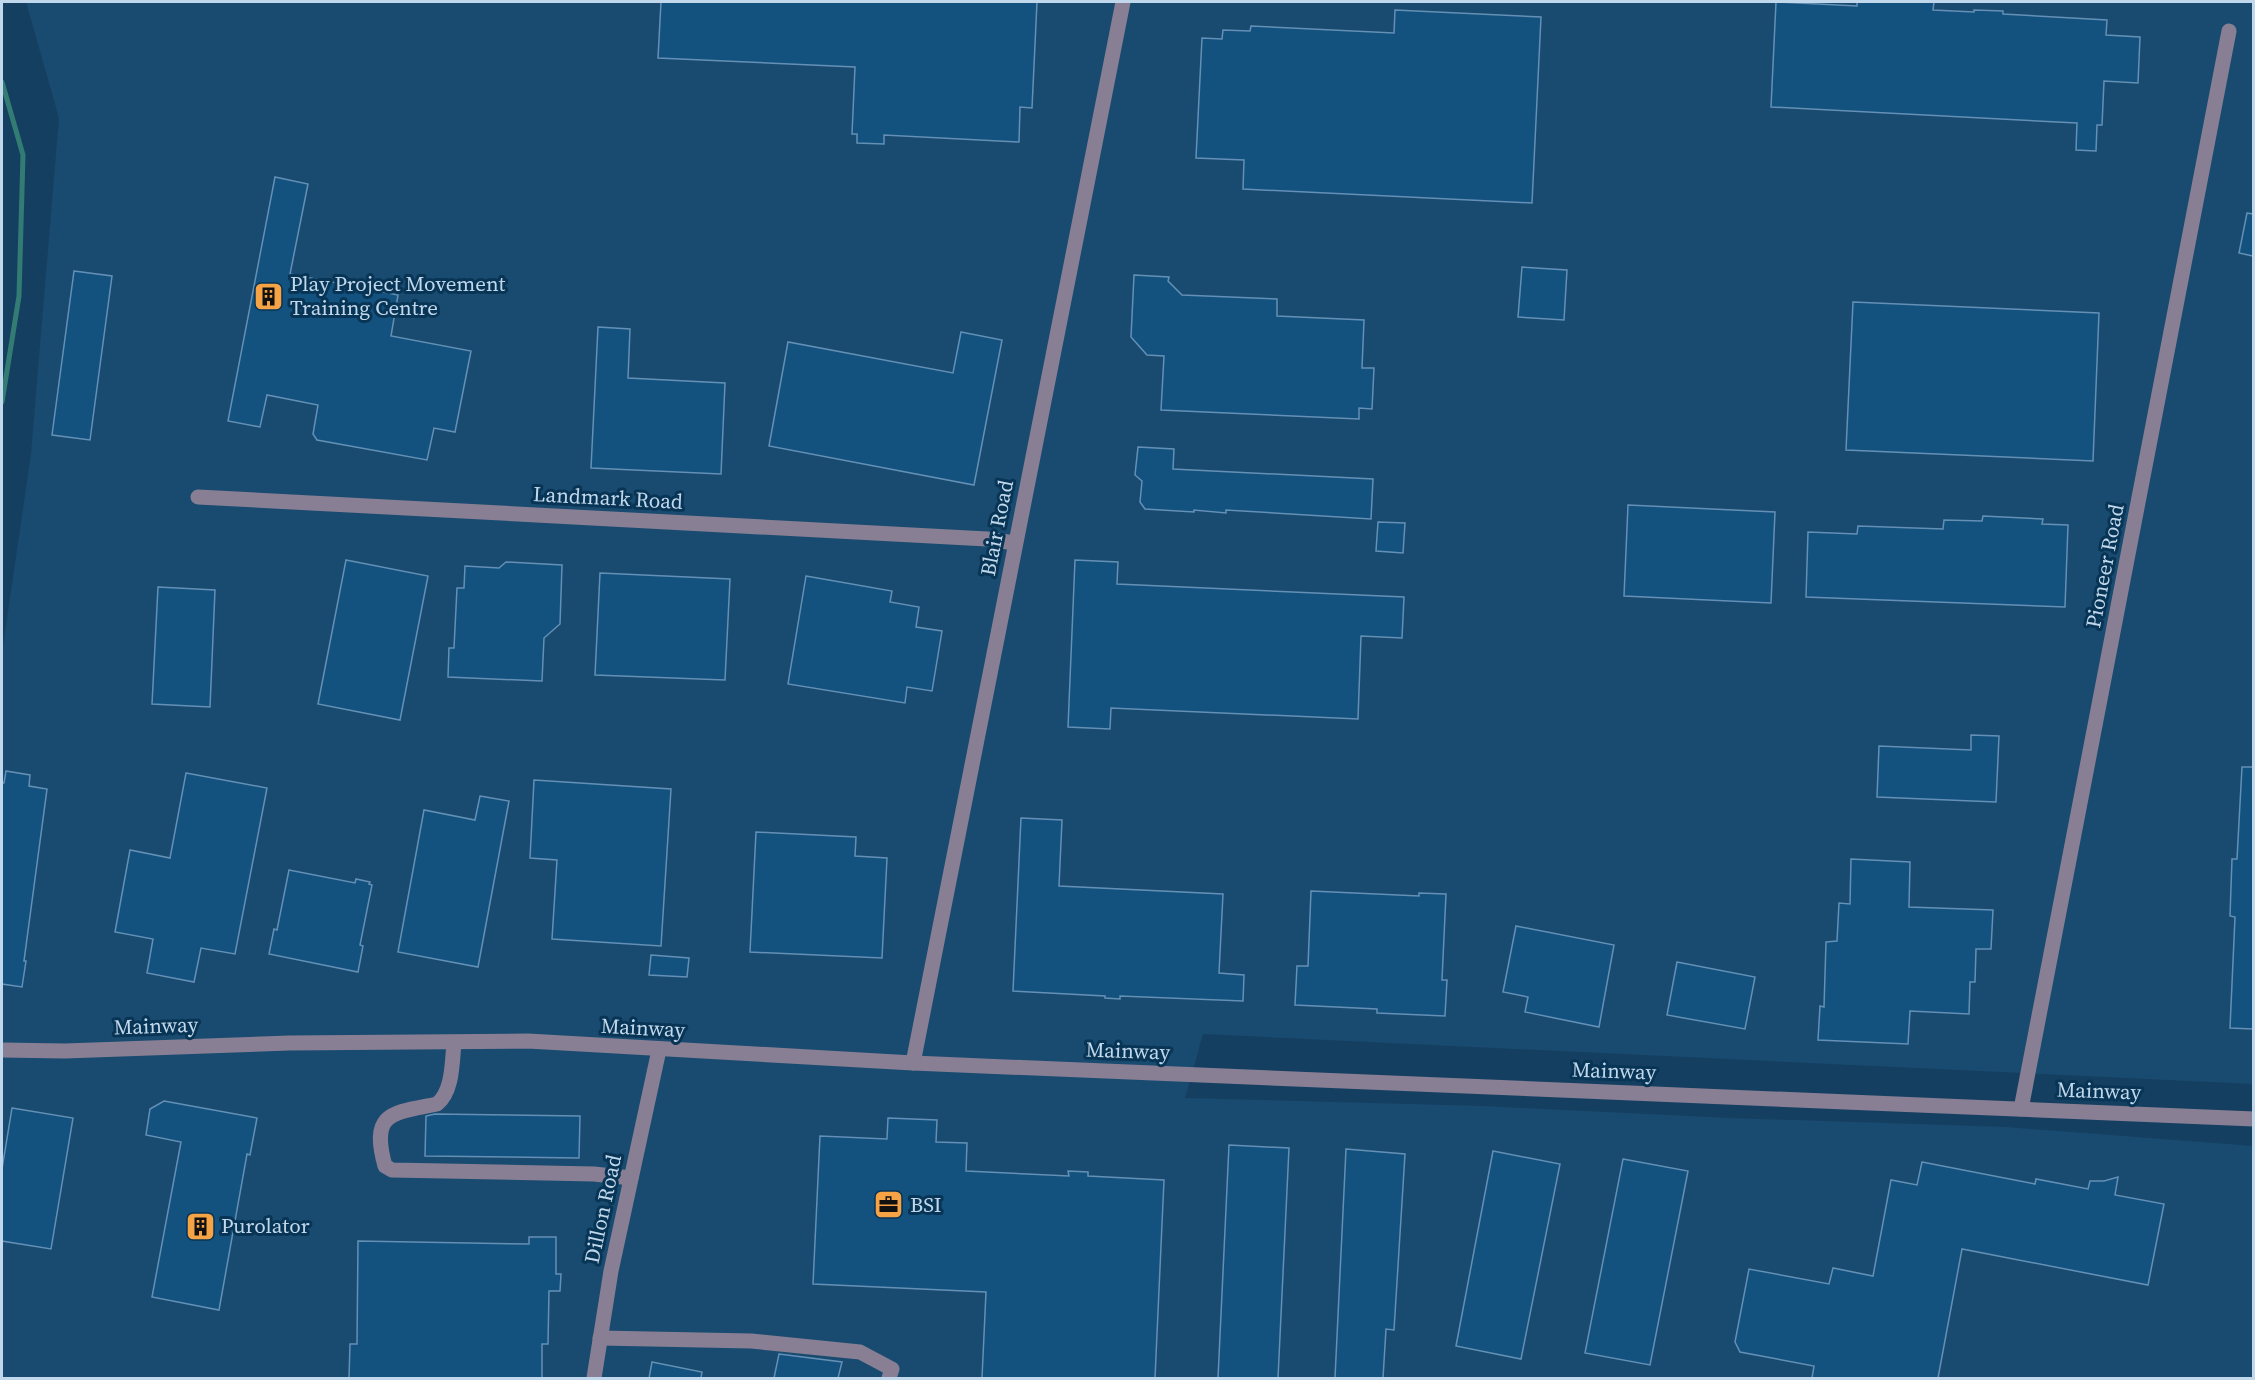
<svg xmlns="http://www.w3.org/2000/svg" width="2255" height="1380" viewBox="0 0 2255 1380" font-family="'Source Serif 4',serif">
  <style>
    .built { fill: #194b70 }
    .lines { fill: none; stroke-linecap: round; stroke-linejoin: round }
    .stream { stroke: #337c74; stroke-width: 5 }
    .building { fill: #13517f; stroke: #6590b5; stroke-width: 1.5 }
    .minor { stroke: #887f94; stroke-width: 15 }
    .labels { text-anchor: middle; stroke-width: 6; stroke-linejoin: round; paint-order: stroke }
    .poi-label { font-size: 21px; fill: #c1d8ec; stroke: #083555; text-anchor: start }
    .street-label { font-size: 21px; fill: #c1d8ec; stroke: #083555 }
  </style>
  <rect width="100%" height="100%" fill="#153f61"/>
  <path class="built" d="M26,2H2253V1084L1203,1034L1185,1098L1482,1106L1729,1118L2006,1127L2253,1146V1378H2V653L31,454L59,118Z"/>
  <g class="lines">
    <path class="stream" d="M2,82L23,155L19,296L2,402"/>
  </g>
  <g class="building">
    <path d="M661,2H1037L1032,108L1020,107L1019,142L884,135V144L857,143V134H852L855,67L658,58Z"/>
    <path d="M1776,2L1857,6V2H1934L1933,10L1974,12V10L2003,11V14L2107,20L2106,35L2140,37L2138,83L2104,81L2102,125H2097L2096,151L2076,150L2077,123L1771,107Z"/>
    <path d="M1395,10L1541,17L1532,203L1243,189L1244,160L1196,158L1202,38L1222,39L1223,30L1250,31L1251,26L1394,33Z"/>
    <path d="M275,177L308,184L290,274L398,295L391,336L471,351L455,432L434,428L427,460L317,440L313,434L318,405L267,395L260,427L228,421Z"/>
    <path d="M2247,213L2253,214V256L2239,253Z"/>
    <path d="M1522,267L1567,270L1564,320L1518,317Z"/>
    <path d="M74,271L112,276L90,440L52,435Z"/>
    <path d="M1134,275L1169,277L1168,281L1182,295L1277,299V316L1364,320L1362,368H1374L1372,409L1359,408V419L1161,410L1164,356L1147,355L1131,337Z"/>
    <path d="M1853,302L2099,313L2093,461L1846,450Z"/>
    <path d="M598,327L630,329L628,378L725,383L721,474L591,468Z"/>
    <path d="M961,332L1002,340L974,485L769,446L788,342L953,373Z"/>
    <path d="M1138,447L1174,449L1173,469L1373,479L1371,519L1226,510V513L1194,510V512L1145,509L1140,502L1142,481L1135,475Z"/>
    <path d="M1628,505L1775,512L1771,603L1624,596Z"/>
    <path d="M1983,516L2043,519L2042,524L2068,525L2065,607L1806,597L1808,532L1857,534L1858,526L1943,529L1944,520L1982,521Z"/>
    <path d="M1378,522L1405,523L1403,553L1376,551Z"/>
    <path d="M346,560L428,576L400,720L318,704Z"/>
    <path d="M1075,560L1118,562L1117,584L1404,597L1402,638L1361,636L1358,719L1111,708L1110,729L1068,727Z"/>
    <path d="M506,562L562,565L560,624L544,638L542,681L448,677L449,648H454L457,588H464L465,566L499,568Z"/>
    <path d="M600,573L730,579L725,680L595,675Z"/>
    <path d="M806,576L892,591L890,602L919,607L916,627L942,631L932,691L907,687L905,703L788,684Z"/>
    <path d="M158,587L215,590L210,707L152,704Z"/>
    <path d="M1971,735L1999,736L1996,802L1877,797L1879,746L1971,750Z"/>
    <path d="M2242,767H2253V1029L2230,1028L2235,917L2230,916L2232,859H2237Z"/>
    <path d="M6,771L30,775L29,786L47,789L24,961H26L22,987L2,984V783H4Z"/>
    <path d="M186,773L267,788L235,954L201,948L194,982L147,973L153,939L115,932L130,850L170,858Z"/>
    <path d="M534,780L671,789L661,946L552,939L557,860L530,858Z"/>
    <path d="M480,796L509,801L478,967L398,952L424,810L475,820Z"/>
    <path d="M1021,818L1062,820L1059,886L1223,894L1219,973L1244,975L1243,1001L1120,996V999L1105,998V996L1013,991Z"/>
    <path d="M756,832L856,837L855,856L887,858L882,958L750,952Z"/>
    <path d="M1851,859L1910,862L1909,907L1993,910L1991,949H1976L1975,982H1970L1969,1014L1910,1011L1908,1044L1818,1040L1820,1006L1824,1007L1826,942L1837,941L1839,903L1850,904Z"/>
    <path d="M289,870L355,883L356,879L370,882L369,884L372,885L360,945L363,946L358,972L269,954L274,929L277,930Z"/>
    <path d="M1311,891L1419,896V893L1446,894L1442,980H1447L1445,1016L1377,1013V1009L1295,1005L1297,966H1308Z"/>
    <path d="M1516,926L1614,945L1599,1027L1525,1012L1528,997L1503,992Z"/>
    <path d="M651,955L689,958L687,977L649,975Z"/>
    <path d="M1677,962L1755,977L1745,1029L1667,1015Z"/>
    <path d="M164,1101L257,1118L250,1155L247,1154L219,1310L152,1297L181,1142L146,1135L150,1109Z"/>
    <path d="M12,1108L73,1118L51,1249L2,1241V1169Z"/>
    <path d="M435,1114L580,1116L579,1158L425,1156L426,1116Z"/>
    <path d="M888,1118L937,1120L936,1142L967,1143L966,1171L1069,1176L1068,1171L1088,1172V1176L1164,1180L1155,1378H982L986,1292L813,1284L820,1136L887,1139Z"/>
    <path d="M1229,1145L1289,1148L1278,1378H1218Z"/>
    <path d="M1346,1149L1405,1154L1394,1330L1386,1329L1383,1378H1335Z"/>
    <path d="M1493,1151L1560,1164L1521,1359L1456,1346Z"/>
    <path d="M1623,1159L1688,1171L1650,1365L1585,1353Z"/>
    <path d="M1922,1162L2035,1184L2036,1179L2088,1189L2090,1181H2104L2118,1177L2115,1195L2164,1204L2148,1285L1962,1249L1938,1378H1812L1814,1366L1740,1352L1735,1342L1749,1269L1829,1284L1833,1268L1873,1276L1891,1180L1917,1185Z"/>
    <path d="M529,1237H556V1274H561L560,1291H549L548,1344H542V1378H349L350,1344H357L358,1241L529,1244Z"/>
    <path d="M779,1354L842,1362L838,1378H774Z"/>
    <path d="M652,1362L702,1372L701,1378H649Z"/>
  </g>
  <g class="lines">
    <g class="minor">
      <path d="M198,497L987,539L1015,543"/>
      <path d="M454,1043C452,1062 453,1091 437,1104C392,1113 370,1112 385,1166L392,1170L594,1174L631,1178"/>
      <path d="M2,1050L65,1051L289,1043L528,1041L913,1063L2254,1119"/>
      <path d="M913,1063L1123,2"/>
      <path d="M2021,1109L2229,31"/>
      <path d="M600,1338L751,1341L860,1352L892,1369L889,1378"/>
      <path d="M594,1378L611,1271L659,1050"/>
    </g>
  </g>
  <defs>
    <symbol id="building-square" viewBox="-11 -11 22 22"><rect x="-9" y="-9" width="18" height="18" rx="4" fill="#f5a345" stroke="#083555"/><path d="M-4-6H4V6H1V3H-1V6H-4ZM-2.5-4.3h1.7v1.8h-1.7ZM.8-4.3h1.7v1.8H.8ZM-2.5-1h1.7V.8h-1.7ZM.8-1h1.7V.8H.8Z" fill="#111"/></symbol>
    <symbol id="office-square" viewBox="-11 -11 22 22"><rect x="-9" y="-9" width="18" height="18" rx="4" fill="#f5a345" stroke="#083555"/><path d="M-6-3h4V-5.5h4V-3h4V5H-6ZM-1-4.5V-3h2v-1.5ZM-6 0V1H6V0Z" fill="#111"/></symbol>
  </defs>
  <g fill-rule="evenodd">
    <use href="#building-square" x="252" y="280" width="33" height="33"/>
    <use href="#office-square" x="872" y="1188" width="33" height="33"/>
    <use href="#building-square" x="184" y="1210" width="33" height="33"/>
  </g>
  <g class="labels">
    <g class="poi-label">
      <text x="290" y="291">Play Project Movement<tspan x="290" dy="24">Training Centre</tspan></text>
      <text x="910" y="1212">BSI</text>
      <text x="221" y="1233">Purolator</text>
    </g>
    <g class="street-label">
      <text transform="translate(608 498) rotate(3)" y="7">Landmark Road</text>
      <text transform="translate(997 528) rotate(-79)" y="7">Blair Road</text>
      <text transform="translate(2105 566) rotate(-79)" y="7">Pioneer Road</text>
      <text transform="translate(156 1026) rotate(-2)" y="7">Mainway</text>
      <text transform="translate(643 1028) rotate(3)" y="7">Mainway</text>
      <text transform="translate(1128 1051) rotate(2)" y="7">Mainway</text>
      <text transform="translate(1614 1071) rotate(2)" y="7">Mainway</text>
      <text transform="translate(2099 1091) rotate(2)" y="7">Mainway</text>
      <text transform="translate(603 1209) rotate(-78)" y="7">Dillon Road</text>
    </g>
  </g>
  <rect width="2255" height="1380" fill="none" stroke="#c1d8ec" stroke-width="6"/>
</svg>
